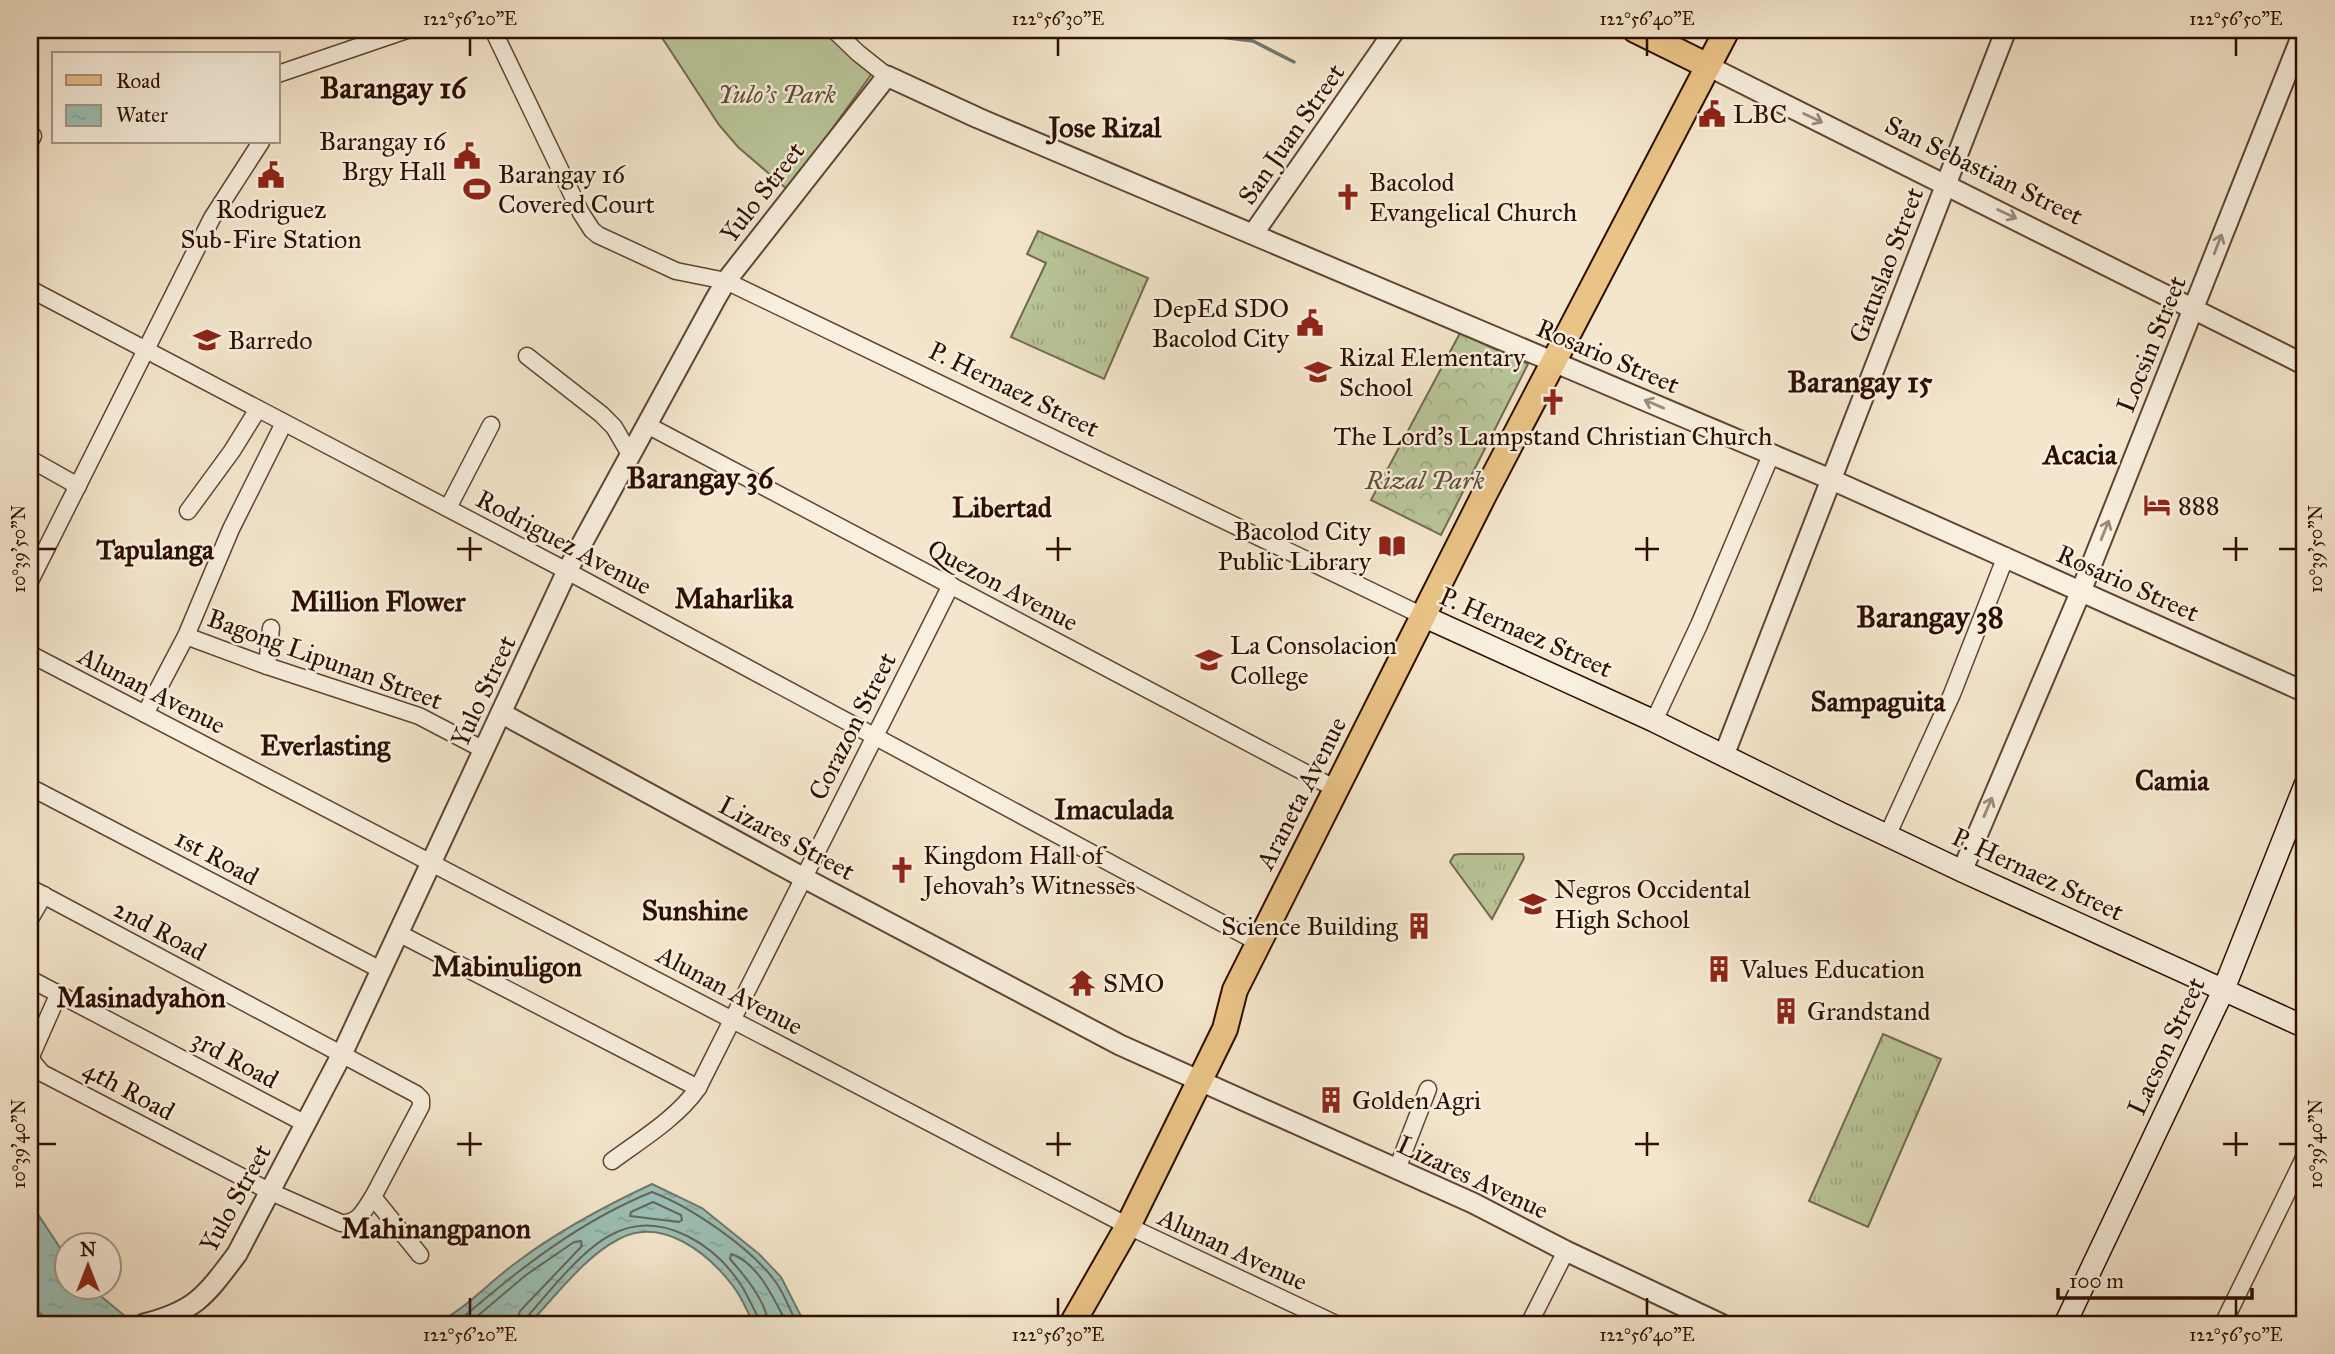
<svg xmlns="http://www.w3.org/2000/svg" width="2335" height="1354" viewBox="0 0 2335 1354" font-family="'IM FELL Great Primer',serif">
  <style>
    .grass { fill: url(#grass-tufts); stroke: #736a4e; stroke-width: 2 }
    .forest { fill: url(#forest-crowns); stroke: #736a4e; stroke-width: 2 }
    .garden { fill: #b9c699; stroke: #736a4e; stroke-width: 2 }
    .water { fill: url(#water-ripples); stroke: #70796e; stroke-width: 2 }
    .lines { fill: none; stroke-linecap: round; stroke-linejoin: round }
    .shore { stroke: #64675c; stroke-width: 2 }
    .stream { stroke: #70796e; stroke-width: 3.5 }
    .minor-casing { stroke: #5f4434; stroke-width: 19 }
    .tertiary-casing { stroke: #5f4434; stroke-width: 23 }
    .secondary-casing { stroke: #2d0e02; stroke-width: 24 }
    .primary-casing { stroke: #2d0e02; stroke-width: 28 }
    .minor { stroke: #f8efde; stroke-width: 16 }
    .tertiary { stroke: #f8efde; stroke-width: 19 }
    .secondary { stroke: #f8efde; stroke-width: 21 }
    .primary { stroke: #eac386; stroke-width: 24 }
    .oneway { stroke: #9d8a7b }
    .ticks { fill: none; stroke: #2d0e02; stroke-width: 2.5 }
    .labels { text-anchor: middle; stroke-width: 5; stroke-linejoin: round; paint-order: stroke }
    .park-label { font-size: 26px; font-style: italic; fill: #5e4e37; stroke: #f8efde }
    .poi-label { font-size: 26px; fill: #2d0e02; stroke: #f8efde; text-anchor: start }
    .street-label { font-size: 26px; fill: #2d0e02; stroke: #f8efde }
    .neighbourhood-label { font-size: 28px; font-weight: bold; fill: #2d0e02; stroke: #f8efde }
    .quarter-label { font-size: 30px; font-weight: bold; fill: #2d0e02; stroke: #f8efde }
    .neatline { fill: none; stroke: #2d0e02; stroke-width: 2.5 }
    .ticks-label { font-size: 18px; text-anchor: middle; fill: #2d0e02 }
  </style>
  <defs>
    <pattern id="grass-tufts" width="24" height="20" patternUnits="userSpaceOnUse" patternTransform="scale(1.75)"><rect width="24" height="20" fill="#b9c699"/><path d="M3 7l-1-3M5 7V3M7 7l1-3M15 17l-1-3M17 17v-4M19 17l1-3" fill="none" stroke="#9fa982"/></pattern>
    <pattern id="forest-crowns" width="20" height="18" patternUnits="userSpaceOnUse" patternTransform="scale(1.75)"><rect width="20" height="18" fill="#b9c699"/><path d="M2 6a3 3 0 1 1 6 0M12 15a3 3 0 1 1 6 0" fill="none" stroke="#9fa982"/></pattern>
    <pattern id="water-ripples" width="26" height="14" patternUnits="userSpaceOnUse" patternTransform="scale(1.75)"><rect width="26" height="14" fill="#9cc0b6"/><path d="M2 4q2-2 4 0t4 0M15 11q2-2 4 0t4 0" fill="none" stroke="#87a49b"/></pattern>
  </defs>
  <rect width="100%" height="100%" fill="#f4e6cc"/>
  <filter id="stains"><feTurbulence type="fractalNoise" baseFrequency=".00286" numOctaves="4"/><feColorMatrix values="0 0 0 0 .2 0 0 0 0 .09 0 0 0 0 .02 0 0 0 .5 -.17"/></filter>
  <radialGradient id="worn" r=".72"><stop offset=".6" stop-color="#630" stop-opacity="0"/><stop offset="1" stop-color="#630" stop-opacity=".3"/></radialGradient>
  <g class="grass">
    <path d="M1038,231L1148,278L1104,379L1011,337L1046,263L1027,254Z"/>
    <path d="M1460,854H1523L1524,858L1492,919L1450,862L1454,855Z"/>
    <path d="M1883,1034L1941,1059L1868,1227L1809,1201Z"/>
  </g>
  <path class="forest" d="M1460,333L1528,364L1441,535L1371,500Z"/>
  <path class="garden" d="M657,30H830L835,37L833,40L873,72L788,190L738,147L719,125Z"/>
  <g class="water">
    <path d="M652,1184L702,1208L759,1254L781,1277L805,1324H754C747,1312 742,1297 733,1286C708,1253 662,1216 619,1239C585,1256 555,1297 529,1324H436C467,1308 489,1282 517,1262C558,1231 605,1206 652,1184Z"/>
    <path d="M30,1202L66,1257V1288H91L126,1317L142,1324H52L30,1304Z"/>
  </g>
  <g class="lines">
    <g class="shore">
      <path d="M653,1202L681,1215L682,1220L679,1222L630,1216L631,1212Z"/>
      <path d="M451,1324L461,1319C519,1269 580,1221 652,1192C691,1207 750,1247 775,1281C784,1293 790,1310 797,1324"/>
      <path d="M468,1324L526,1275L574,1242L581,1241L582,1246L520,1311L516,1324"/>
      <path d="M525,1324L527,1317C551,1290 584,1246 617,1232C664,1211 716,1246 741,1285C748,1296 753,1308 759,1319V1324"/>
      <path d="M768,1324C767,1302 744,1275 730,1259L731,1254C758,1262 775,1301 787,1324"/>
    </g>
    <path class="stream" d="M1185,30L1212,36L1253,41L1294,62"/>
    <defs>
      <g id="minor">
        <path d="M493,30L581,213L592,230L598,235L676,271L726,281L1423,616"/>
        <path d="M834,30L858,53L887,76"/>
        <path d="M278,74L407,30"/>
        <path d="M30,141L33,136"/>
        <path d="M30,289L567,571L1259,943"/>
        <path d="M527,356L601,414L614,427L631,456"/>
        <path d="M647,425L1336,789"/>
        <path d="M30,459L78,486"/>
        <path d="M448,508L491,425"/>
        <path d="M188,511L232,451L258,409"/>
        <path d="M30,581L212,218L261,142"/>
        <path d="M186,636L267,666L419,716L484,750"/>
        <path d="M30,654L1128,1226L1336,1324"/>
        <path d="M267,666L271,628"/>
        <path d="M145,714L186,636L231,529L284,423"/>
        <path d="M1654,721L1699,625L1771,455"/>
        <path d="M30,787L381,970"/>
        <path d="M1888,834L1952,694L2006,556"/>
        <path d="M30,888L416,1094L421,1099V1106L373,1197L420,1255"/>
        <path d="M30,919L44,895"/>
        <path d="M398,933L698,1088"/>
        <path d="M30,979L306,1124"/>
        <path d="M58,995L32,1054V1061L42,1073L271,1192L341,1223C359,1224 364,1210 373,1197"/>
        <path d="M612,1161C642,1139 677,1118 698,1088L951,585"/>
        <path d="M1397,1169L1428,1089"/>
        <path d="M1529,1324L1566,1251"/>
        <path d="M2223,1324L2305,1156"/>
      </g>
      <g id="tertiary">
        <path d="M1708,66L2305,365"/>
        <path d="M1253,234L1395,30"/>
        <path d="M501,713L804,878L1120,1045L1473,1203L1566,1251L1721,1324"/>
        <path d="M1724,755L2006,30"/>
        <path d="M1962,871L2081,591L2304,30"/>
        <path d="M144,1324C196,1311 206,1295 237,1254L342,1054L567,571L716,298L726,281L887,76L978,118L1830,479L2305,692"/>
      </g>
      <g id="secondary">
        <path d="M1423,616L1654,721L1840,813L1962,871L2305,1027"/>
        <path d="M2065,1324L2223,991L2305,785"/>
      </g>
      <g id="primary">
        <path d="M1635,30L1708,66"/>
        <path d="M1072,1324L1128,1226L1200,1080L1225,1029L1235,990L1484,495L1727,30"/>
      </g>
    </defs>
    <use href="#minor" class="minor-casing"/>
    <use href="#tertiary" class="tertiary-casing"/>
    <use href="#secondary" class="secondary-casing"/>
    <use href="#primary" class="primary-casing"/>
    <use href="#minor" class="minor"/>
    <use href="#tertiary" class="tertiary"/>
    <use href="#secondary" class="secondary"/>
    <use href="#primary" class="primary"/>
  </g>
  <defs><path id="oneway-shaft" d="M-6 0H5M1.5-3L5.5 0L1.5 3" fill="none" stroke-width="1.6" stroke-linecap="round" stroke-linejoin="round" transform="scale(1.75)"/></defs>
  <g class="oneway">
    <use href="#oneway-shaft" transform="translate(1813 118) rotate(26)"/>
    <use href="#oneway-shaft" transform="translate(2007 214) rotate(26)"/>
    <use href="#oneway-shaft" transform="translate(2218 244) rotate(-69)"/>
    <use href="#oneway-shaft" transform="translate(1654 404) rotate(-157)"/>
    <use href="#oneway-shaft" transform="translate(2105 530) rotate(-68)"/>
    <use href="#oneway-shaft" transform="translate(1988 807) rotate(-67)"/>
  </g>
  <path class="ticks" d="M470,38V56M1058,38V56M1647,38V56M2236,38V56M470,537V561M1058,537V561M1647,537V561M2236,537V561M38,549H56M457,549H482M1046,549H1071M1635,549H1659M2223,549H2248M2279,549H2296M470,1132V1156M1058,1132V1156M1647,1132V1156M2236,1132V1156M38,1144H56M457,1144H482M1046,1144H1071M1635,1144H1659M2223,1144H2248M2279,1144H2296M470,1298V1316M1058,1298V1316M1647,1298V1316M2236,1298V1316"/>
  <defs>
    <symbol id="civic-bare" viewBox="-9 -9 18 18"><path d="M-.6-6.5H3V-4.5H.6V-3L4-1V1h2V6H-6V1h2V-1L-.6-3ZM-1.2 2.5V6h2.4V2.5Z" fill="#8f2418" stroke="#f8efde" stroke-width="2.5" paint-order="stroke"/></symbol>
    <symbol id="stadium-bare" viewBox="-9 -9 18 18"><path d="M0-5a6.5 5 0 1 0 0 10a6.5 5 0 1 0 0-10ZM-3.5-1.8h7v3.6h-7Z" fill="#8f2418" stroke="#f8efde" stroke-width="2.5" paint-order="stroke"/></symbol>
    <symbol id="church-bare" viewBox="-9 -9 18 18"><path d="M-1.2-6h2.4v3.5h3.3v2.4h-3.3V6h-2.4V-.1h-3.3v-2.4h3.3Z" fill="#8f2418" stroke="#f8efde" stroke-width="2.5" paint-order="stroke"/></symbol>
    <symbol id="school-bare" viewBox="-9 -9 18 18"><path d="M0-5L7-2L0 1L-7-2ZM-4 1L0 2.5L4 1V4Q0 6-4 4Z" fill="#8f2418" stroke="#f8efde" stroke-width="2.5" paint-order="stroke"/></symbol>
    <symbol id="hotel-bare" viewBox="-9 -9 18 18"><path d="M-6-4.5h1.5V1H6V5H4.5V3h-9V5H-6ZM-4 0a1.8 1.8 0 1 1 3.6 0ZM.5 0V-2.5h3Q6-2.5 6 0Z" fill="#8f2418" stroke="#f8efde" stroke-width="2.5" paint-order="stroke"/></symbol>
    <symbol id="library-bare" viewBox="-9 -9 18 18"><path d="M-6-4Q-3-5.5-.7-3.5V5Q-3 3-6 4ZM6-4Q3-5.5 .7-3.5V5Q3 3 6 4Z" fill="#8f2418" stroke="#f8efde" stroke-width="2.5" paint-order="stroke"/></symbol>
    <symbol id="university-bare" viewBox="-9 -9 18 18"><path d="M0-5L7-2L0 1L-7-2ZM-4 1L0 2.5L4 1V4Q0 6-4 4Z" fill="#8f2418" stroke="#f8efde" stroke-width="2.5" paint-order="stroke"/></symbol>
    <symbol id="building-bare" viewBox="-9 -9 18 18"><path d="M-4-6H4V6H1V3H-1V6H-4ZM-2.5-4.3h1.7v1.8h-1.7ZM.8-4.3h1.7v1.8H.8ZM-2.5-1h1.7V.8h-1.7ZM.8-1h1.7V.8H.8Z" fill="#8f2418" stroke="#f8efde" stroke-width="2.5" paint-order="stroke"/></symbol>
    <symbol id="temple-bare" viewBox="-9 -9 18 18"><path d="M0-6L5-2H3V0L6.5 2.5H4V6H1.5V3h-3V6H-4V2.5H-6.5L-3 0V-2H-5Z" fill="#8f2418" stroke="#f8efde" stroke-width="2.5" paint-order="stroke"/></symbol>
  </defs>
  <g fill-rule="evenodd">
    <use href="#civic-bare" x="1693" y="95" width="38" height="38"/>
    <use href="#civic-bare" x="448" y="137" width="38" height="38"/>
    <use href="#civic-bare" x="252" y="156" width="38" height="38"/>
    <use href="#stadium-bare" x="458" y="170" width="38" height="38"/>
    <use href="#church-bare" x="1329" y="178" width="38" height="38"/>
    <use href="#civic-bare" x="1291" y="304" width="38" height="38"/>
    <use href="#school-bare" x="188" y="321" width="38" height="38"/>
    <use href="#school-bare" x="1299" y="353" width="38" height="38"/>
    <use href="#church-bare" x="1534" y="383" width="38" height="38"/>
    <use href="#hotel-bare" x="2138" y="486" width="38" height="38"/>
    <use href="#library-bare" x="1373" y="527" width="38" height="38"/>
    <use href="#university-bare" x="1190" y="641" width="38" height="38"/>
    <use href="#church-bare" x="883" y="851" width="38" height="38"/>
    <use href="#school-bare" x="1514" y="885" width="38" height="38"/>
    <use href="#building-bare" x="1400" y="907" width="38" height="38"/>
    <use href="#building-bare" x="1700" y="950" width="38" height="38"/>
    <use href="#temple-bare" x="1063" y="964" width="38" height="38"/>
    <use href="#building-bare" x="1767" y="992" width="38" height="38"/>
    <use href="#building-bare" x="1312" y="1081" width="38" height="38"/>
  </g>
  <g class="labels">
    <g class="park-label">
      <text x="777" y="103">Yulo's Park</text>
      <text x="1425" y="489">Rizal Park</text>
    </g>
    <g class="poi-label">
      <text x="1733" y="123">LBC</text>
      <text x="446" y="150" text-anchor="end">Barangay 16<tspan x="446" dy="30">Brgy Hall</tspan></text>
      <text x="498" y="183">Barangay 16<tspan x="498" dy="30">Covered Court</tspan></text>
      <text x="1369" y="191">Bacolod<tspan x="1369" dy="30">Evangelical Church</tspan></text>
      <text x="271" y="218" text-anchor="middle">Rodriguez<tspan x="271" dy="30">Sub-Fire Station</tspan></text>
      <text x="1289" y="317" text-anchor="end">DepEd SDO<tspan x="1289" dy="30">Bacolod City</tspan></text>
      <text x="228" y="349">Barredo</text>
      <text x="1339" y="366">Rizal Elementary<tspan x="1339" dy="30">School</tspan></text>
      <text x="1553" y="445" text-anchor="middle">The Lord's Lampstand Christian Church</text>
      <text x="2178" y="514">888</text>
      <text x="1371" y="540" text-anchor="end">Bacolod City<tspan x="1371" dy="30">Public Library</tspan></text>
      <text x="1230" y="654">La Consolacion<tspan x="1230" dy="30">College</tspan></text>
      <text x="923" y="864">Kingdom Hall of<tspan x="923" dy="30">Jehovah's Witnesses</tspan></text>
      <text x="1554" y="898">Negros Occidental<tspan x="1554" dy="30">High School</tspan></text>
      <text x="1398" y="935" text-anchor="end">Science Building</text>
      <text x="1740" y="978">Values Education</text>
      <text x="1103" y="992">SMO</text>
      <text x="1807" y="1020">Grandstand</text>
      <text x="1352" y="1109">Golden Agri</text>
    </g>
    <g class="street-label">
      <text transform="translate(1291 134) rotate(-55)" y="9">San Juan Street</text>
      <text transform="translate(1984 170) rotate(26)" y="9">San Sebastian Street</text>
      <text transform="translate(762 192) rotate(-52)" y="9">Yulo Street</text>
      <text transform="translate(1886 265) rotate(-69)" y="9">Gatuslao Street</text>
      <text transform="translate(2151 344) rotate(-68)" y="9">Locsin Street</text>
      <text transform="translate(1608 356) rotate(23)" y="9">Rosario Street</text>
      <text transform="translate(1014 389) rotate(26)" y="9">P. Hernaez Street</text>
      <text transform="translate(564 542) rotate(28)" y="9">Rodriguez Avenue</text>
      <text transform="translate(2128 583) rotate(24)" y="9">Rosario Street</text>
      <text transform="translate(1003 585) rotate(28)" y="9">Quezon Avenue</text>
      <text transform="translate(1526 632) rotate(24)" y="9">P. Hernaez Street</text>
      <text transform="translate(325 659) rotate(20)" y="9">Bagong Lipunan Street</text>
      <text transform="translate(152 690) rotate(27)" y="9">Alunan Avenue</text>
      <text transform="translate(483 691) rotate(-65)" y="9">Yulo Street</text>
      <text transform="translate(852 726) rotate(-63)" y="9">Corazon Street</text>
      <text transform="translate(1301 793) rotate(-63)" y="9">Araneta Avenue</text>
      <text transform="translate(787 838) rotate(28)" y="9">Lizares Street</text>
      <text transform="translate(217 857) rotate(28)" y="9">1st Road</text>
      <text transform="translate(2038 874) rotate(25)" y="9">P. Hernaez Street</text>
      <text transform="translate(160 930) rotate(28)" y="9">2nd Road</text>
      <text transform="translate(730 990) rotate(28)" y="9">Alunan Avenue</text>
      <text transform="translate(2166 1046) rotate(-65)" y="9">Lacson Street</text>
      <text transform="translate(235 1059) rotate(28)" y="9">3rd Road</text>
      <text transform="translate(129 1090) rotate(28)" y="9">4th Road</text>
      <text transform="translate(1473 1177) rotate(25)" y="9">Lizares Avenue</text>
      <text transform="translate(235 1198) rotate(-61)" y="9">Yulo Street</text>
      <text transform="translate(1233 1249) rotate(25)" y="9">Alunan Avenue</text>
    </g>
    <g class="neighbourhood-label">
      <text x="1105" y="137">Jose Rizal</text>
      <text x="2080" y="464">Acacia</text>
      <text x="1002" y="517">Libertad</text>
      <text x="155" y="559">Tapulanga</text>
      <text x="734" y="608">Maharlika</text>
      <text x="378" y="611">Million Flower</text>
      <text x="1878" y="711">Sampaguita</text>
      <text x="325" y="755">Everlasting</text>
      <text x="2172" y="790">Camia</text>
      <text x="1114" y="819">Imaculada</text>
      <text x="695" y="920">Sunshine</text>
      <text x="507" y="976">Mabinuligon</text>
      <text x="141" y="1007">Masinadyahon</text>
      <text x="436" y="1238">Mahinangpanon</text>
    </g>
    <g class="quarter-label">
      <text x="393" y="98">Barangay 16</text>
      <text x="1860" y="392">Barangay 15</text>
      <text x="700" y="488">Barangay 36</text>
      <text x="1930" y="627">Barangay 38</text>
    </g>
  </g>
  <rect width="2335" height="1354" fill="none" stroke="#f4e6cc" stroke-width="77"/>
  <rect x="52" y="52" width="228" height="91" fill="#f8efde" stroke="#a79586" stroke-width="2"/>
  <rect x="66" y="75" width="35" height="10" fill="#eac386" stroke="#a79586" stroke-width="2"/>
  <text x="116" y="88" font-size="21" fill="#2d0e02">Road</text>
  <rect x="66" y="105" width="35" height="21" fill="url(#water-ripples)" stroke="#a79586" stroke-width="2"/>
  <text x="116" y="122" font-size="21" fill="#2d0e02">Water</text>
  <g transform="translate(88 1266)"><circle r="33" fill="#f8efde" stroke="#a79586" stroke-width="2"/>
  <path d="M0-5L12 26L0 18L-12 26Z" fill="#8f2418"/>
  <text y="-10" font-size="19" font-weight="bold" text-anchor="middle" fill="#2d0e02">N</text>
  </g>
  <path d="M2058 1288v10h194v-10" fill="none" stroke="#2d0e02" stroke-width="3.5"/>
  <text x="2069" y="1288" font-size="21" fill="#2d0e02" stroke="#f8efde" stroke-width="5" paint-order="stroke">100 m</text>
  <rect x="38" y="38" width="2258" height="1278" class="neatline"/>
  <g class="ticks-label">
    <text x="470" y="25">122°56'20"E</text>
    <text x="1058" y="25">122°56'30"E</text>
    <text x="1647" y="25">122°56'40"E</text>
    <text x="2236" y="25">122°56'50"E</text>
    <text transform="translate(19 549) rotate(-90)" y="6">10°39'50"N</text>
    <text transform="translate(2316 549) rotate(-90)" y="6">10°39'50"N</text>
    <text transform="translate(19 1144) rotate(-90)" y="6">10°39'40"N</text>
    <text transform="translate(2316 1144) rotate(-90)" y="6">10°39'40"N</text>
    <text x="470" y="1341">122°56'20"E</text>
    <text x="1058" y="1341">122°56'30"E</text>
    <text x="1647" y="1341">122°56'40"E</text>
    <text x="2236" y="1341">122°56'50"E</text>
  </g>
  <rect width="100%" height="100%" filter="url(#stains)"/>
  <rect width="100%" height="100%" fill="url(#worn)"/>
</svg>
